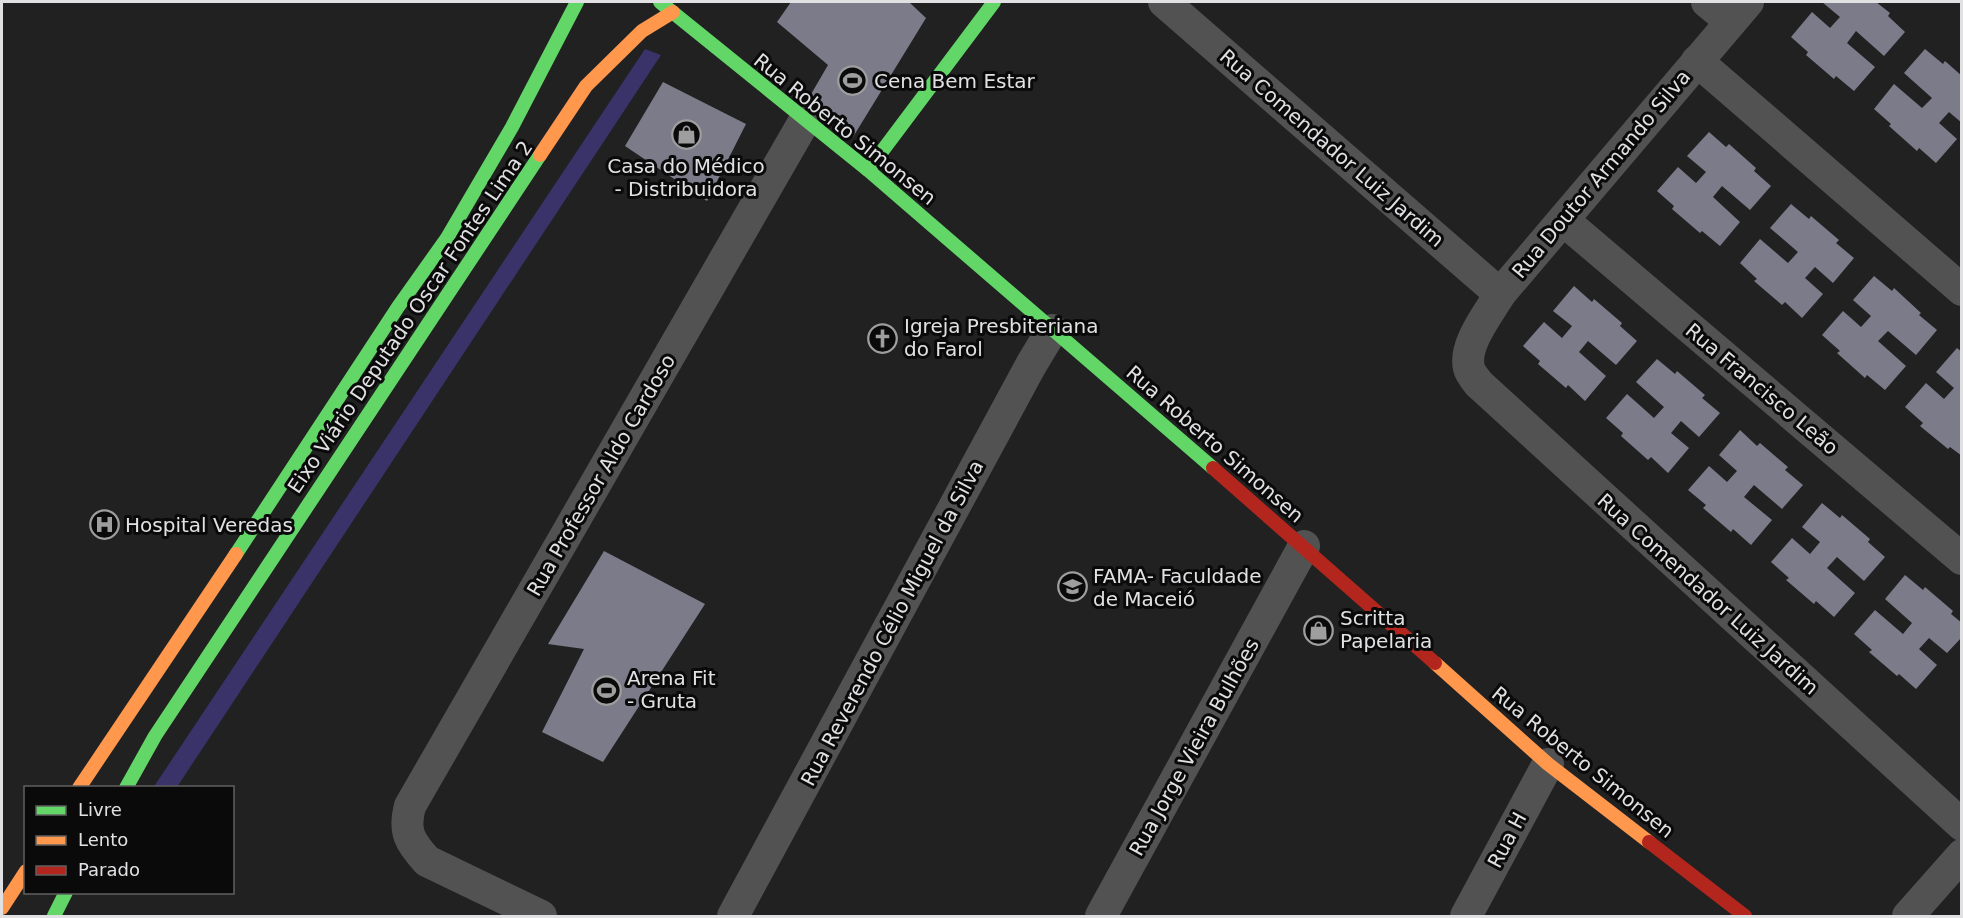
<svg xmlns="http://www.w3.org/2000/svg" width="1963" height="918" viewBox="0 0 1963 918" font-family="'DejaVu Sans',sans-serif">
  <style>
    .green { fill: #3a3369 }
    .building { fill: #7c7b8a }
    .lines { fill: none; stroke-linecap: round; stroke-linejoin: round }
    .street { stroke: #525253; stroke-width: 32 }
    .fast { stroke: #63d668; stroke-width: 14 }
    .slow { stroke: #ff974d; stroke-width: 14 }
    .jam { stroke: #b3261e; stroke-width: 14 }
    .labels { text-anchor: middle; stroke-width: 6; stroke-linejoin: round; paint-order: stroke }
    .poi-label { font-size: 20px; fill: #e1e1e3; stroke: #0a0a0b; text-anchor: start }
    .street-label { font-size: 20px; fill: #e1e1e3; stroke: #0a0a0b }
  </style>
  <rect width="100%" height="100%" fill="#212122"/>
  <path class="green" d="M645,49L661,55L177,787L153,788Z"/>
  <g class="building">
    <path d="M791,2H909L926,18L853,137L810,96L828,65L777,22Z"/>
    <path d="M1822,2H1876L1890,13L1888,16L1905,32L1884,56L1856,31L1847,43L1875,67L1854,91L1836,76L1834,79L1806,55L1808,52L1791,37L1812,12L1830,28L1840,17Z"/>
    <path d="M1925,49L1943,64L1945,61L1962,76V123L1949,112L1939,123L1957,139L1936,163L1919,148L1917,151L1889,126L1891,124L1874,109L1894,84L1922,108L1932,98L1904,73Z"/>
    <path d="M663,82L746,124L707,201L625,146Z"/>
    <path d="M1709,132L1726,147L1729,144L1756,168L1754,171L1771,186L1750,210L1722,186L1713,197L1740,222L1720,246L1702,231L1700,233L1672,209L1674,206L1657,191L1678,167L1696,183L1706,172L1687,156Z"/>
    <path d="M1791,204L1809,219L1811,216L1839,240L1836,243L1854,258L1833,283L1815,267L1805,278L1823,294L1802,318L1785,302L1782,305L1754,281L1757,279L1740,263L1760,239L1788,263L1798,252L1770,228Z"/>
    <path d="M1874,276L1892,291L1894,288L1921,313L1919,315L1937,330L1916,355L1888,331L1878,341L1906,366L1885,390L1867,375L1865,378L1837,353L1840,351L1822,335L1843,311L1861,327L1871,316L1853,300Z"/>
    <path d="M1574,286L1592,302L1594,299L1622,323L1620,326L1637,341L1616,365L1588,341L1579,352L1606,376L1585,401L1568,385L1566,388L1538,364L1540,361L1523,346L1544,322L1562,338L1572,326L1553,311Z"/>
    <path d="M1957,348L1962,352V456L1950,447L1948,449L1920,426L1923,423L1905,407L1926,383L1944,399L1954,388L1936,372Z"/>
    <path d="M1657,359L1675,374L1677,371L1705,395L1702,398L1720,413L1699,437L1681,421L1671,433L1689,448L1668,473L1651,457L1648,460L1621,436L1623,433L1606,418L1627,394L1654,418L1664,407L1636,382Z"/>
    <path d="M1740,430L1757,446L1760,443L1788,467L1785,470L1803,485L1782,509L1754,485L1744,497L1772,520L1751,545L1733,529L1731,532L1703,508L1706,505L1688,490L1709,466L1727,482L1737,471L1719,455Z"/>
    <path d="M1822,503L1840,518L1842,515L1870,539L1868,542L1885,557L1864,581L1837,557L1827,568L1855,593L1834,617L1816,601L1814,604L1786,580L1789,578L1771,562L1792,538L1810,554L1820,542L1802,527Z"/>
    <path d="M604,551L705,604L603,762L542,732L584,649L548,644Z"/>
    <path d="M1905,575L1923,590L1925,587L1953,611L1951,614L1962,623V637L1947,653L1929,638L1919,649L1937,665L1916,689L1899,674L1897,676L1869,652L1872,650L1854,634L1875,610L1903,634L1912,623L1885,599Z"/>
  </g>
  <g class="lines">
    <g class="street">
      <path d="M1164,2L1500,294"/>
      <path d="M1707,2L1730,21"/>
      <path d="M1748,2L1500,294C1489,313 1463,345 1469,368C1470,373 1475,379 1479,384L1962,825"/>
      <path d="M1697,61L1962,290"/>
      <path d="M1563,220L1962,559"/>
      <path d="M541,916L427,861C410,842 403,832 410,806L805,120"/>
      <path d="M733,916L1031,365L1052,330"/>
      <path d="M1101,916L1304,546"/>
      <path d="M1466,916L1548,764"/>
      <path d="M1908,916L1962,855"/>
    </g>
    <g class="fast">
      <path d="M660,2L868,170L1213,468"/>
      <path d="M868,170L994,2"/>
      <path d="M236,554L398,307L447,238L512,127L577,2"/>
      <path d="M126,788L155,736L540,155"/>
      <path d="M54,916L66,892"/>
    </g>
    <g class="slow">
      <path d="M540,155L586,86L642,31L673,12"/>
      <path d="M1435,663L1548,764L1649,842"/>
      <path d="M79,788L236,554"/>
      <path d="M2,908L26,871"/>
    </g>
    <g class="jam">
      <path d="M1213,468L1435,663"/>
      <path d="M1649,842L1745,916"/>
    </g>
  </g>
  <defs>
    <symbol id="stadium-ring" viewBox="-11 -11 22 22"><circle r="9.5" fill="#0a0a0b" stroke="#9e9e9f" stroke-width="1.5"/><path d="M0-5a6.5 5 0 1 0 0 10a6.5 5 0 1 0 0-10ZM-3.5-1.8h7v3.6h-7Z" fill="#9e9e9f"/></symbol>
    <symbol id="shop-ring" viewBox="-11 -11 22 22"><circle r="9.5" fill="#0a0a0b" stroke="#9e9e9f" stroke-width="1.5"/><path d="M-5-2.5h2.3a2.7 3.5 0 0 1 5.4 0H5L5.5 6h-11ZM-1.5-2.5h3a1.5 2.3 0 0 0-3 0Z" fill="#9e9e9f"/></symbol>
    <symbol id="church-ring" viewBox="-11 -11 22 22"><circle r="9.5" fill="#0a0a0b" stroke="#9e9e9f" stroke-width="1.5"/><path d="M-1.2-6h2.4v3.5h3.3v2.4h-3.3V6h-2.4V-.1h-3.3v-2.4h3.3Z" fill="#9e9e9f"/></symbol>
    <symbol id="hospital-ring" viewBox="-11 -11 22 22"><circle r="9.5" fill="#0a0a0b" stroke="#9e9e9f" stroke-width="1.5"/><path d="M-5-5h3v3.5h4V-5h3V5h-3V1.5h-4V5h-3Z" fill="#9e9e9f"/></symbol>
    <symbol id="university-ring" viewBox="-11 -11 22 22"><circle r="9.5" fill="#0a0a0b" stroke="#9e9e9f" stroke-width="1.5"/><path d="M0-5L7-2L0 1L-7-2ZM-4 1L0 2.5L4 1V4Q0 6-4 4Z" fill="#9e9e9f"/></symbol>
  </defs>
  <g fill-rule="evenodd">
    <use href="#stadium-ring" x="836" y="64" width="33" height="33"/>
    <use href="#shop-ring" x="670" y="118" width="33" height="33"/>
    <use href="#church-ring" x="866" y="322" width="33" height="33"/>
    <use href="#hospital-ring" x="88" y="508" width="33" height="33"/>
    <use href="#university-ring" x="1056" y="570" width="33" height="33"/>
    <use href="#shop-ring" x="1302" y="614" width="33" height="33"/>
    <use href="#stadium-ring" x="590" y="674" width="33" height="33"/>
  </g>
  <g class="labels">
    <g class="poi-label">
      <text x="874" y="88">Cena Bem Estar</text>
      <text x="686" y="173" text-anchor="middle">Casa do Médico<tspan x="686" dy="23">- Distribuidora</tspan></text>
      <text x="904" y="333">Igreja Presbiteriana<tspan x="904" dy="23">do Farol</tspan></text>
      <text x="125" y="532">Hospital Veredas</text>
      <text x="1093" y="583">FAMA- Faculdade<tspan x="1093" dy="23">de Maceió</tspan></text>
      <text x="1340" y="625">Scritta<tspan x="1340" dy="23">Papelaria</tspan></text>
      <text x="627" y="685">Arena Fit<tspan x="627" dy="23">- Gruta</tspan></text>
    </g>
    <g class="street-label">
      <text transform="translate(845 129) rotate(39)" y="7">Rua Roberto Simonsen</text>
      <text transform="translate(1332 148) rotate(41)" y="7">Rua Comendador Luiz Jardim</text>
      <text transform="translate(1601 174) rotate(-50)" y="7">Rua Doutor Armando Silva</text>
      <text transform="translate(410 317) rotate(-56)" y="7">Eixo Viário Deputado Oscar Fontes Lima 2</text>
      <text transform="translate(1762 389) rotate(40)" y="7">Rua Francisco Leão</text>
      <text transform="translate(1215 444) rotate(41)" y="7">Rua Roberto Simonsen</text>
      <text transform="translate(601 475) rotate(-60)" y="7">Rua Professor Aldo Cardoso</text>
      <text transform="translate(1708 594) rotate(42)" y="7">Rua Comendador Luiz Jardim</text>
      <text transform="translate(892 623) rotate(-62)" y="7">Rua Reverendo Célio Miguel da Silva</text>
      <text transform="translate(1194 747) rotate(-61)" y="7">Rua Jorge Vieira Bulhões</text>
      <text transform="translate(1583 762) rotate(39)" y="7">Rua Roberto Simonsen</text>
      <text transform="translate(1507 840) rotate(-62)" y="7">Rua H</text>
    </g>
  </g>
  <rect width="1963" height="918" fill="none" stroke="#e1e1e3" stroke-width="6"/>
  <rect x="24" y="786" width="210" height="108" fill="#0a0a0b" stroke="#606061" stroke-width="1.5"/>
  <rect x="36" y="806" width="30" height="9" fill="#63d668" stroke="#606061" stroke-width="1.5"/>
  <text x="78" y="816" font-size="18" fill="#e1e1e3">Livre</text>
  <rect x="36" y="836" width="30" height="9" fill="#ff974d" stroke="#606061" stroke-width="1.5"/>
  <text x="78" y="846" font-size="18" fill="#e1e1e3">Lento</text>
  <rect x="36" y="866" width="30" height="9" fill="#b3261e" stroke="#606061" stroke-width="1.5"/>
  <text x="78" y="876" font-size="18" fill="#e1e1e3">Parado</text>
</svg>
